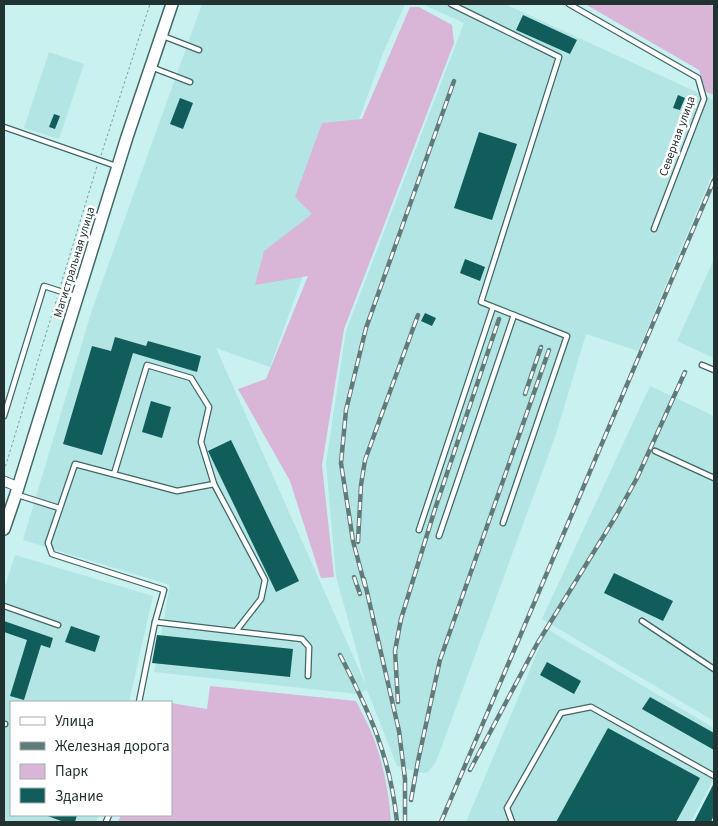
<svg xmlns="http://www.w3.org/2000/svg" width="718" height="826" viewBox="0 0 718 826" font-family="'Source Sans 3',sans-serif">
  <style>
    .built { fill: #b3e5e4 }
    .green { fill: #d9b5d8 }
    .building { fill: #115d5c }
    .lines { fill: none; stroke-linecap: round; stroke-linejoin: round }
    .service-casing { stroke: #406665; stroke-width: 7 }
    .minor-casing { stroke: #406665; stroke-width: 11 }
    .tertiary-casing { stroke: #406665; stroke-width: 14 }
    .path { stroke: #7f9d9c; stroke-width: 1; stroke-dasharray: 2.5 2.5; stroke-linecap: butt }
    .service { stroke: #fff; stroke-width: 4.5 }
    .minor { stroke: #fff; stroke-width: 9 }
    .tertiary { stroke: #fff; stroke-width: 11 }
    .rail-casing { stroke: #617b7a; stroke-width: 4.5 }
    .rail { stroke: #fff; stroke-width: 2.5; stroke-dasharray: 8; stroke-linecap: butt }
    .labels { text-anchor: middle; stroke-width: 5; stroke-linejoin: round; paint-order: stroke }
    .street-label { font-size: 12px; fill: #223231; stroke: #fff }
  </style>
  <rect width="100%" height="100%" fill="#c8f1f0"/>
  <g class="built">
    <path d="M202,4H405L383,53L270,367L216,348L366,685L336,576L326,463L346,331L464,23L422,4H505L714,100V170L638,351L586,334L555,437L436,762L428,772L422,773L397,766L367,690L357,694L154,672L170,585L23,540L92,310Z"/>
    <path d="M49,52L84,64L59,139L24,128Z"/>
    <path d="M714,259V358L677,341Z"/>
    <path d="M650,386L714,416V721L542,619Z"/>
    <path d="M15,555L153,596L129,702H11V815H99L96,822H4V589Z"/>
    <path d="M547,629L714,728V778L691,822H466Z"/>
  </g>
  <g class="green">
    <path d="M585,4H710L714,8V95L706,92L699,70Z"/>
    <path d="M410,7H419L452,25L454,43L344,329L322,465L334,577L321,578L290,481L238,389L266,379L308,276L255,285L264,251L312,214L295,197L322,123L362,119Z"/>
    <path d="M210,686L356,701C362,713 369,726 374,739C384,766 389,794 391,822H118L121,815H171V703L207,709Z"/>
  </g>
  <g class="building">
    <path d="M523,15L577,40L570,54L516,30Z"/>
    <path d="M678,95L685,98L680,110L673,108Z"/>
    <path d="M180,98L193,103L183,129L170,124Z"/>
    <path d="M54,114L60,116L55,129L49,127Z"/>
    <path d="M479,132L517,144L492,220L454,208Z"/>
    <path d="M465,259L485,267L480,281L460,273Z"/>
    <path d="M425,313L436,318L432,326L421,321Z"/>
    <path d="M115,337L146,346L148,341L201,356L197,372L133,353L102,455L63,444L92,346L111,351Z"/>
    <path d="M151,401L171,407L162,438L142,432Z"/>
    <path d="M231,440L299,581L276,592L208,451Z"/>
    <path d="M614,573L673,601L663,621L604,593Z"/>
    <path d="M4,621L53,638L50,648L41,645L24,700L10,696L27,640L4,632Z"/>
    <path d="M71,626L100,636L95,652L65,642Z"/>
    <path d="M157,635L293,649L290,677L152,663Z"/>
    <path d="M547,662L581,681L574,694L540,675Z"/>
    <path d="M650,697L714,733V750L642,709Z"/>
    <path d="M608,728L700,778L676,822H556Z"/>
    <path d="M714,783V815L711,822H694Z"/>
    <path d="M45,815H77L75,822H64Z"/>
  </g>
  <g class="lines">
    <defs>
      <g id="service">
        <path d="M451,4L559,57L481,302L567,336L503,523"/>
        <path d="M569,4L698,78L704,99L654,229"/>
        <path d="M163,36L199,50"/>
        <path d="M151,67L190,82"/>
        <path d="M4,127L116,166"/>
        <path d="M702,365L714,370"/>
        <path d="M4,416L44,286L78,297"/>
        <path d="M655,451L714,478"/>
        <path d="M114,474L147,365L191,378L209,407L201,442L214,484L265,580L261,599L236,631"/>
        <path d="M18,495L59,508"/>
        <path d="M419,530L493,307"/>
        <path d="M439,536L514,315"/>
        <path d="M4,606L58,625"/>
        <path d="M642,621L714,669"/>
        <path d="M155,622L302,639L309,647L308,676"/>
        <path d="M139,702L155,622L164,590L52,554L48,543L75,464L177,491L214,484"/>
        <path d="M4,724H5"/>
        <path d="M106,822L109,815"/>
        <path d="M512,822L507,808L561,713L591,707L714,776"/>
      </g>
      <path id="minor" d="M4,481L18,487"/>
      <path id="tertiary" d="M4,529L16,494L127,137L172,4"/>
    </defs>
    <use href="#service" class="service-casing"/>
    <use href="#minor" class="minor-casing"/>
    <use href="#tertiary" class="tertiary-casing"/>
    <g class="path">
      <path d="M101,155L150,4"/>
      <path d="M61,284L97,166"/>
      <path d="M4,471L57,298"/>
    </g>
    <use href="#service" class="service"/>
    <use href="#minor" class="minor"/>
    <use href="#tertiary" class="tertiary"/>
    <defs>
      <g id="rail">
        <path d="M525,394L541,347"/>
        <path d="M358,542L361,485L365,460L418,315"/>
        <path d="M354,577L360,594"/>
        <path d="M364,579L399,731L405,779V822"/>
        <path d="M365,586L353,541L341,463L346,410L366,328L454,81"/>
        <path d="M340,655C370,713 390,756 397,822"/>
        <path d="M398,702L395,651L401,619L435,509L499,319"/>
        <path d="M470,770L537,644L616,516L637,478L685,372"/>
        <path d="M411,800L418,761L440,660L549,350"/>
        <path d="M441,822L714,180"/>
      </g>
    </defs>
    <use href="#rail" class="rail-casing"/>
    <use href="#rail" class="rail"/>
  </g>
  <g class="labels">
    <g class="street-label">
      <text transform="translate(677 136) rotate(-70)" y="4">Северная улица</text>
      <text transform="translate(74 262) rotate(-73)" y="4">Магистральная улица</text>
    </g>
  </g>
  <rect width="718" height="826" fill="none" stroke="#223231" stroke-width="10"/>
  <rect x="10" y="701" width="162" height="115" fill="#ffffff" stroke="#a7adad"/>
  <rect x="20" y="717" width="25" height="8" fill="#ffffff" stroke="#a7adad"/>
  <text x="55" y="726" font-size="15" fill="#223231">Улица</text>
  <rect x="20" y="742" width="25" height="8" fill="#617b7a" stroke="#a7adad"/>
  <text x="55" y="751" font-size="15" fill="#223231">Железная дорога</text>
  <rect x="20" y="764" width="25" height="15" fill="#d9b5d8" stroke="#a7adad"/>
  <text x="55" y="776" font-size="15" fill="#223231">Парк</text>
  <rect x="20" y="788" width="25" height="15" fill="#115d5c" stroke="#a7adad"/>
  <text x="55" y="801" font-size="15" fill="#223231">Здание</text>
</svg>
